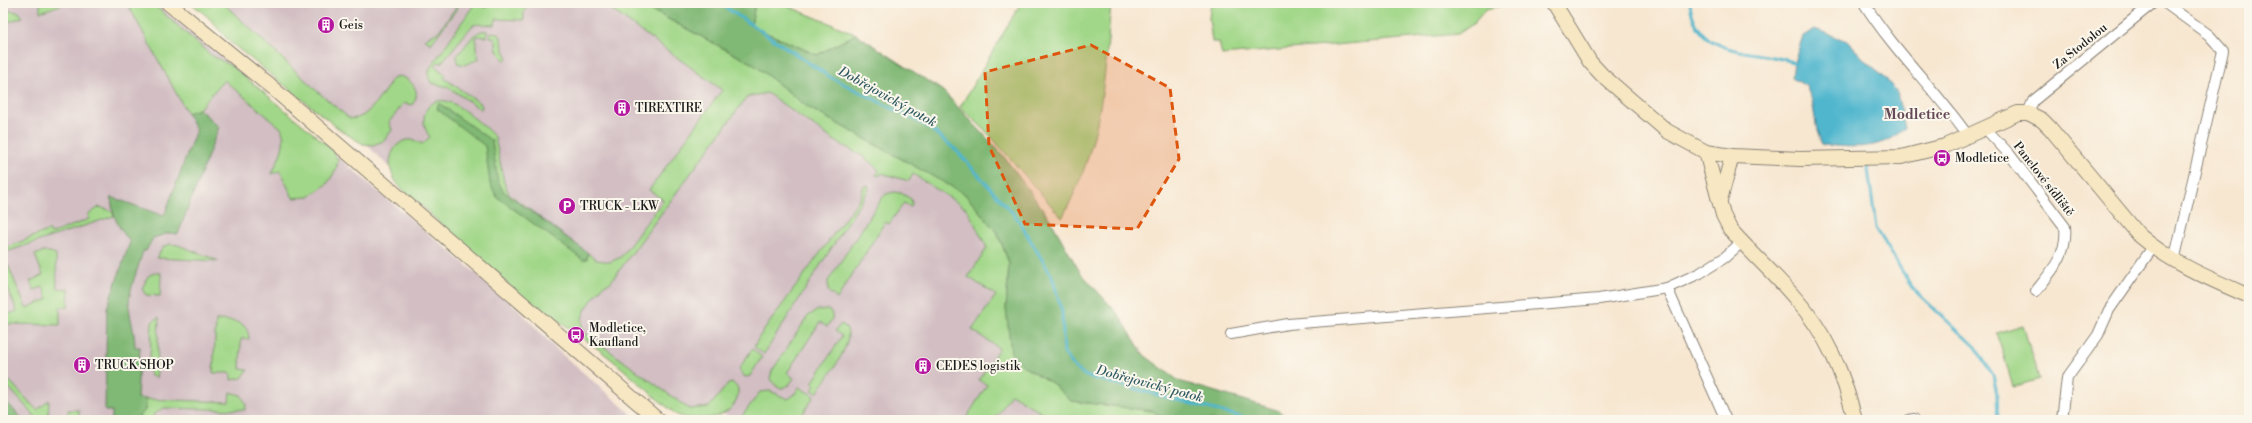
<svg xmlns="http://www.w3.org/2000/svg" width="2252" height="423" viewBox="0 0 2252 423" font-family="'Libre Bodoni',serif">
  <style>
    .industrial { fill: #d2bec3 }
    .green { fill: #a1d788; stroke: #5e7a52 }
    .forest { fill: #80b874; stroke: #4e6a48 }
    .water { fill: #4fb6cd; stroke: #366974 }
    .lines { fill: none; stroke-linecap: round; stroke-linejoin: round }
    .stream { stroke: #4fb6cd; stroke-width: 3 }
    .street-casing { stroke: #8a8276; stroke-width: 12 }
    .secondary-casing { stroke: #8a8276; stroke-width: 16 }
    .street { stroke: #fff; stroke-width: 10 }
    .secondary { stroke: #f7e8c3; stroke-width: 14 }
    .marked { fill: #de560d; fill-opacity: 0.2; stroke: #de560d; stroke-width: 3; stroke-dasharray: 8 5; stroke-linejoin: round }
    .labels { text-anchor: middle; stroke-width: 4; stroke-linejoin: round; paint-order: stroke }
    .poi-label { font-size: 12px; fill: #1c1c1c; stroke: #fbf7ec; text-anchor: start }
    .street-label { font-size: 12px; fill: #1c1c1c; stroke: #fbf7ec }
    .water-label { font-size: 13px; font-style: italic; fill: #305a63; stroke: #fbf7ec }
    .quarter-label { font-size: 14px; font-weight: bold; fill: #654957; stroke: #fbf7ec }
  </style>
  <rect width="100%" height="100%" fill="#fbf7ec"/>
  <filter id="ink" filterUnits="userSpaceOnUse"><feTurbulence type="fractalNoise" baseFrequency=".025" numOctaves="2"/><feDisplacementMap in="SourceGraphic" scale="8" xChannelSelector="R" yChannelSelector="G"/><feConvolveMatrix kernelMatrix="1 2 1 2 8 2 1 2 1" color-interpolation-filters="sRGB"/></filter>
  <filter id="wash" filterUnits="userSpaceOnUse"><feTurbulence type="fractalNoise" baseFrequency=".012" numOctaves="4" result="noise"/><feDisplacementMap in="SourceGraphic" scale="16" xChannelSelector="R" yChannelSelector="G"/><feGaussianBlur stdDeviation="0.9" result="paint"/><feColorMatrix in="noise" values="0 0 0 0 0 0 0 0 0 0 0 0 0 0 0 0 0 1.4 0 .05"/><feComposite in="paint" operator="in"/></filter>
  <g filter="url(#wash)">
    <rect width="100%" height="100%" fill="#f7e7d1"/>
    <g class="industrial">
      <path d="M3,3H155L233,65L367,182L515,306L556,349L638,420H3Z"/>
      <path d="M199,3H675L930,157L1005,236L998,306L1043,385L1132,420H732L723,413L687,418L572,327L399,177L361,139Z"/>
    </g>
    <g class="green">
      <path d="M40,3H67L40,12Z"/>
      <path d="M127,3H152L211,55L232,66L332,149L338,160L336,170L327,184L309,197L293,198L280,171L272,174C278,159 288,143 281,128L224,80L199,109L187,113Z"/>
      <path d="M191,3H223L318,92L349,118C366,122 379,98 389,85L391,80L399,76C413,79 422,93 412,105L404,103L389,122L392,130L384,141L373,145L363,144L343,132L230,42L208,17Z"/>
      <path d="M459,3H461L431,44L424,39L438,32Z"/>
      <path d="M475,3L485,8L489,3H530L524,11V20L496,19L495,25L481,24L473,25L441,63L438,62L435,66L446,75L444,78L481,104L482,108L480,109L448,87L431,83L428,76L430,68Z"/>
      <path d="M602,3H638L753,64L809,108L965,194L998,234L1009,263L1006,309L1024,367L1052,383L1071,401L1153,411L1166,420H1053L1011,394L1001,410L992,420H965L987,385L979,380L999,348L972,330L996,295L968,277L987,248L967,209L913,174L909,181L881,173L880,176L876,175L879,170L864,157L835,141L767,93L747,97L610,283L604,285C594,299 574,316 585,333L689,409L709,407L728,384L733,383L738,388C740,420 698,423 677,415C651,395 627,371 601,351C574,330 546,313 519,293C485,269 454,237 424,208C413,198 394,186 391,170C386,151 403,131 422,144L430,137C418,123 424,97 446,101C458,103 487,128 495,137L504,182L509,194L597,260L610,262L621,257L663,200L649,190L722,90Z"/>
      <path d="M755,3H780L856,34L817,55L751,26Z"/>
      <path d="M1021,3H1111C1104,85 1102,144 1062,218L986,131L960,107Z"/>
      <path d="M1211,3H1516L1486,9L1473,24L1458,34L1222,55L1219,42H1212L1209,18Z"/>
      <path d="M11,11L19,12L23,17L3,24V14Z"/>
      <path d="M481,31H487V37L476,36V48L479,59L465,65L457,63V56L474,35Z"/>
      <path d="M491,32L498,33C504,39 501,49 508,57L505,61L497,51L495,38L490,37Z"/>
      <path d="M868,185L869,189L764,354L754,347L759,337L860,198L864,186Z"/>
      <path d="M894,192L901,193L911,199L912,204L911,207L904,203L889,224L885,222L837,299L828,291V281L882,198L886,194Z"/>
      <path d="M99,207L112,211L114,216L3,253V249L49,230L51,234L89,219L88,215Z"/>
      <path d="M170,244L178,245L219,261L156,258L163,247Z"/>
      <path d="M42,252H51L56,255L57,288L69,289L68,307H60V325L3,324V316L17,311L3,276V267L8,265L26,308L48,299L43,287L34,290L30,281L43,275L35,255Z"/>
      <path d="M154,273H161L160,296L146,295L142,289L148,276Z"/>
      <path d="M818,310H828L832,313V319L827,327L820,322L787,373L794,378L789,385L782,388L777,387L770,378L772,371L808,316Z"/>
      <path d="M159,317L157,370L156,378L151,376L149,370L152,322Z"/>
      <path d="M216,320C232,321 248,319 249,339H241L240,369L248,370L242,378L231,380V373H213Z"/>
      <path d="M841,324L846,327C856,342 826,379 817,393L812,390L815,385L812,383L842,336L835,331Z"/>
      <path d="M2023,325L2039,379L2013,387L1997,333Z"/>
      <path d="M752,349L762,357L750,376L746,377L742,375L739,369Z"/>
      <path d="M3,374L37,410L49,400L48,419H68V410H79V420H38L3,381Z"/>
      <path d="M799,387L814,396L799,420H739L760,392L770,391L788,399L794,395Z"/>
      <path d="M230,392L241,395L246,404L245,410L164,408L154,414L151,420H136L145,410L146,399L229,402Z"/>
    </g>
    <g class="forest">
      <path d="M638,3H755L751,26L817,55L856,34L943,91L1002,154L1048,216L1080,272L1118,314L1144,355L1179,381L1280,411L1288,420H1166L1153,411L1071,401L1052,383L1024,367L1011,353L1006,309L1009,263L998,234L965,194L809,108L753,64Z"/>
      <path d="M439,103L492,141L498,181L504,192L588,253L587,259L583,260L497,197L490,184L485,146L437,109Z"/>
      <path d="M199,109L219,127L178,234L169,233L153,238L146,251H143C139,267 130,286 129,303C129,316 135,331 135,347H140L137,398L146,399L145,410L136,420H112V411H105L107,308L130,242C117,225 113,218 111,197L164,216L196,130L187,113Z"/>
      <path d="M3,398L23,420H10L3,410Z"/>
    </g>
    <path class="water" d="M1815,29L1847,41L1868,63L1883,75L1897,93L1905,128C1878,152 1855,147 1822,145L1817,131L1812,100L1806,86L1792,78L1794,62L1803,36Z"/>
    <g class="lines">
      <g class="stream">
        <path d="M719,3L830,77L927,126L956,150L1017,218L1052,276L1062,312L1064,353L1075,368L1086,376L1253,420"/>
        <path d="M1690,3C1696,60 1756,48 1796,63"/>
        <path d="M1867,162L1876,228L1913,289L1975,347L1993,375L1997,394L1998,420"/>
      </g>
    </g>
  </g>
  <g filter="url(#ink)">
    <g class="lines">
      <defs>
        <g id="street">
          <path d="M1864,3C1894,51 1936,90 1968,136"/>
          <path d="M2165,3L2209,35L2223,51L2174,261"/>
          <path d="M2028,113L2033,101L2153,3"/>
          <path d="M1986,129L2010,155L2065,227C2068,254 2052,271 2036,291"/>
          <path d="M1667,288L1726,420"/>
          <path d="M1231,334L1288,324L1599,299L1667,288L1700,273L1724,258L1742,242"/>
          <path d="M1909,420L1914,419"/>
          <path d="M2062,420L2067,378L2098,335L2109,310L2153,247"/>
        </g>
        <g id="secondary">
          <path d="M168,3L270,86L658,420"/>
          <path d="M1554,3L1590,62L1602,75L1667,131L1706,152L1732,156L1800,159L1901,157L1945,146L2018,113H2028L2042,120L2050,128L2139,235C2171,263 2210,279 2249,296"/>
          <path d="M1706,152L1723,215L1730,229C1751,253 1775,274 1795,298C1827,334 1844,374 1855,420"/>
          <path d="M1720,200L1732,156"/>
        </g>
      </defs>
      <use href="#street" class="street-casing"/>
      <use href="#secondary" class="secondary-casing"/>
      <use href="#street" class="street"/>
      <use href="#secondary" class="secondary"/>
    </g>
  </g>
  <path class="marked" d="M1091,45L1170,88L1179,159L1137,229L1025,224L989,146L985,72Z"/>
  <defs>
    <symbol id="building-disc" viewBox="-11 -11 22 22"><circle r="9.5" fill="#b5179e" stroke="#fbf7ec"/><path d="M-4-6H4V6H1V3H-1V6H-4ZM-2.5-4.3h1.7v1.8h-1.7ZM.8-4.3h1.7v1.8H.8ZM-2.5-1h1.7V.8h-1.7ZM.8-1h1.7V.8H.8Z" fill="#fff"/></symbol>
    <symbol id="bus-disc" viewBox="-11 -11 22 22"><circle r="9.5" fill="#b5179e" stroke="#fbf7ec"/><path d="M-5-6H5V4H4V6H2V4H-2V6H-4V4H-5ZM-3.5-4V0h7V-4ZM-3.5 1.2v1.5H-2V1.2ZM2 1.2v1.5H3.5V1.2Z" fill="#fff"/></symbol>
    <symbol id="parking-disc" viewBox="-11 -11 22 22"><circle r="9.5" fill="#b5179e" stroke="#fbf7ec"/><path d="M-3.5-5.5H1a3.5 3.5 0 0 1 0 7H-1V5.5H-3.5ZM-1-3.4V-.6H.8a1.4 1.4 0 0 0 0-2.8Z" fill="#fff"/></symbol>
  </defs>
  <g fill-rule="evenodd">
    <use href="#building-disc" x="316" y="15" width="20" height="20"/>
    <use href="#building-disc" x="612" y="98" width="20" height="20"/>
    <use href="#bus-disc" x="1932" y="148" width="20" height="20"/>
    <use href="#parking-disc" x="557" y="196" width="20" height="20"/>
    <use href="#bus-disc" x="566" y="325" width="20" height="20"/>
    <use href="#building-disc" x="72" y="355" width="20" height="20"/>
    <use href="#building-disc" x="913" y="356" width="20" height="20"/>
  </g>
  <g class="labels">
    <g class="poi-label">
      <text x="339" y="29">Geis</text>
      <text x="635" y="112">TIREXTIRE</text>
      <text x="1955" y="162">Modletice</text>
      <text x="580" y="210">TRUCK - LKW</text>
      <text x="589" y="332">Modletice,<tspan x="589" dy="14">Kaufland</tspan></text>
      <text x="95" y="369">TRUCK SHOP</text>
      <text x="936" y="370">CEDES logistik</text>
    </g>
    <g class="street-label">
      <text transform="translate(2080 46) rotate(-39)" y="4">Za Stodolou</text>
      <text transform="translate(2044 179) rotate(52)" y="4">Panelové sídliště</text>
    </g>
    <g class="water-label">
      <text transform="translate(888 96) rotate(29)" y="5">Dobřejovický potok</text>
      <text transform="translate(1150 383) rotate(15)" y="5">Dobřejovický potok</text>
    </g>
    <g class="quarter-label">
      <text x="1917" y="119">Modletice</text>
    </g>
  </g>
  <rect width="2252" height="423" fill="none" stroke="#fbf7ec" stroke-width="16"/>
</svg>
